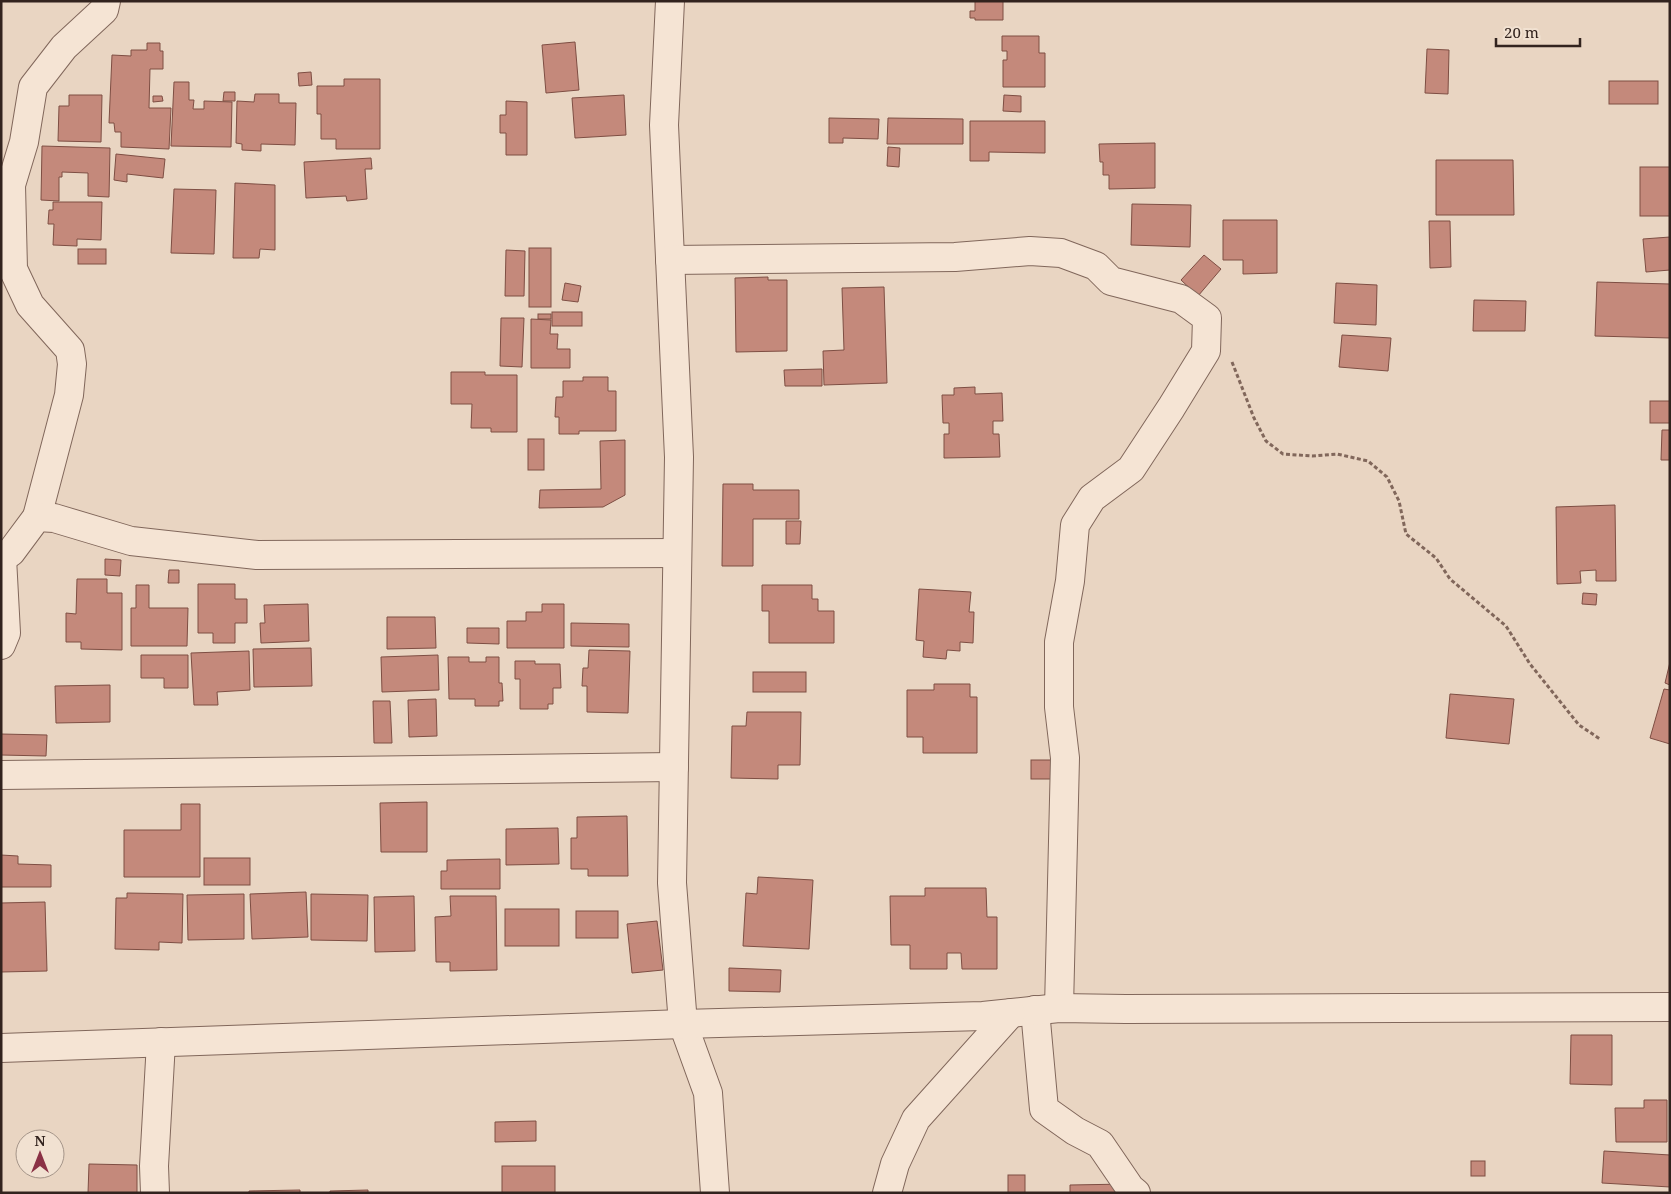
<svg xmlns="http://www.w3.org/2000/svg" width="1671" height="1194" viewBox="0 0 1671 1194" font-family="'Noto Serif',serif">
  <style>
    .building { fill: #c4897b; stroke: #7e4e43 }
    .lines { fill: none; stroke-linecap: round; stroke-linejoin: round }
    .street-casing { stroke: #81675b; stroke-width: 30 }
    .path { stroke: #81675b; stroke-width: 3; stroke-dasharray: 4 2.5; stroke-linecap: butt }
    .street { stroke: #f5e4d4; stroke-width: 28 }
  </style>
  <rect width="100%" height="100%" fill="#e9d5c2"/>
  <g class="building">
    <path d="M975,1H1003V20H975V18H970V11H975Z"/>
    <path d="M1002,36H1039V53H1045V87H1003V60H1007V51H1002Z"/>
    <path d="M575,42L579,90L546,93L542,45Z"/>
    <path d="M147,43H160V51H163V69H150L149,108H171L169,149L121,147V132H115L114,123H109L112,55L131,56V50H147Z"/>
    <path d="M1427,49L1449,50L1448,94L1425,93Z"/>
    <path d="M311,72L312,85L299,86L298,73Z"/>
    <path d="M344,79H380V149H336V139H321V114H317V86H344Z"/>
    <rect x="1609" y="81" width="49" height="23"/>
    <path d="M174,82H189V100H194L193,109H204V101L232,102L231,147L171,146Z"/>
    <path d="M224,92H235V101H223Z"/>
    <path d="M255,94H279V103H296L295,145L261,144V151L242,150V144L236,143L237,101L254,102Z"/>
    <path d="M69,95H102L101,142L58,141L59,106H69Z"/>
    <path d="M624,95L626,135L575,138L572,98Z"/>
    <path d="M1004,95L1021,96V112L1003,111Z"/>
    <path d="M153,96H162L163,101L153,102Z"/>
    <path d="M506,101L527,102V155H506V133H500V115H506Z"/>
    <path d="M829,118L879,119L878,139L843,138V143H829Z"/>
    <path d="M888,118L963,119V144H887Z"/>
    <path d="M970,121H1045V153L989,152V161H970Z"/>
    <path d="M1155,143V188L1109,189V175H1103V162H1100L1099,144Z"/>
    <path d="M42,146L110,148L109,197L88,196V173L62,172V177H59V201L41,200Z"/>
    <path d="M888,147L900,148L899,167L887,166Z"/>
    <path d="M116,154L165,159L163,178L127,174V182L114,180Z"/>
    <path d="M371,158L372,169H365L367,199L347,201L346,196L306,198L304,162Z"/>
    <path d="M1436,160H1513L1514,215H1436Z"/>
    <rect x="1640" y="167" width="30" height="49"/>
    <path d="M235,183L275,185V250L260,249L259,258H233Z"/>
    <path d="M174,189L216,190L214,254L171,253Z"/>
    <path d="M53,202H102L101,240L77,239V246L53,245L54,224H48L49,210H53Z"/>
    <path d="M1132,204L1191,205L1190,247L1131,245Z"/>
    <path d="M1223,220H1277V273L1243,274V260H1223Z"/>
    <path d="M1429,221H1450L1451,267L1430,268Z"/>
    <path d="M1670,237V270L1646,272L1643,239Z"/>
    <rect x="529" y="248" width="22" height="59"/>
    <rect x="78" y="249" width="28" height="15"/>
    <path d="M506,250L525,251L524,296H505Z"/>
    <path d="M1204,255L1221,269L1198,296L1181,280Z"/>
    <path d="M768,277V280H787V351L736,352L735,278Z"/>
    <path d="M1597,282L1670,284V338L1595,336Z"/>
    <path d="M565,283L581,286L578,302L562,300Z"/>
    <path d="M1336,283L1377,285L1376,325L1334,323Z"/>
    <path d="M884,287L887,383L824,385L823,351L844,350L842,288Z"/>
    <path d="M1474,300L1526,301L1525,331H1473Z"/>
    <rect x="552" y="312" width="30" height="14"/>
    <rect x="538" y="314" width="13" height="5"/>
    <path d="M501,318H524L522,367L500,366Z"/>
    <path d="M531,319L551,320L550,334H558L557,349H570V368H531Z"/>
    <path d="M1342,335L1391,338L1388,371L1339,367Z"/>
    <path d="M822,369V386H785L784,370Z"/>
    <path d="M451,372H485V375H517V432H491V428H471L472,404H451Z"/>
    <path d="M583,377H608V391H616V431H579V434H559V417H555L556,397H563V381H583Z"/>
    <path d="M975,387V394L1002,393L1003,421H993V434H999L1000,457L944,458V434H949V423H943L942,395H954V388Z"/>
    <rect x="1650" y="401" width="20" height="22"/>
    <path d="M1662,430H1670V460H1661Z"/>
    <rect x="528" y="439" width="16" height="31"/>
    <path d="M625,440V495L603,507L539,508L540,490L601,489L600,441Z"/>
    <path d="M723,484H753V490H799V519H753V566H722Z"/>
    <path d="M1615,505L1616,581H1596V570L1580,571L1581,583L1557,584L1556,507Z"/>
    <path d="M786,521H801L800,544H786Z"/>
    <path d="M105,559L121,560L120,576L105,575Z"/>
    <path d="M169,570H179V583H168Z"/>
    <path d="M77,579H107V593H122V650L81,649V642H66V613L76,614Z"/>
    <path d="M198,584H235V599H247V623H235V643H213V633H198Z"/>
    <path d="M136,585H149V608H188L187,646H131V608H136Z"/>
    <path d="M762,585H812V599H818V611H834V643H769V611H762Z"/>
    <path d="M919,589L971,592L969,612H974L973,643L960,642V651L947,650L946,659L923,657L924,641L916,640Z"/>
    <path d="M1583,593L1597,594L1596,605L1582,604Z"/>
    <path d="M308,604L309,641L261,643L260,623H265L264,605Z"/>
    <path d="M542,604H564V648H507V621H526V612H542Z"/>
    <path d="M387,617H435L436,648L387,649Z"/>
    <path d="M571,623L629,624V647L571,646Z"/>
    <path d="M467,628H499V644L467,643Z"/>
    <path d="M311,648L312,686L254,687L253,649Z"/>
    <path d="M589,650L630,651L628,713L587,712V686H582L583,668H588Z"/>
    <path d="M249,651L250,690L217,692L218,705H194L191,653Z"/>
    <path d="M141,655H188V688H164V678H141Z"/>
    <path d="M438,655L439,690L382,692L381,657Z"/>
    <path d="M448,657H469V662H486V657H499V683H502L503,701H499V706H475V699H449Z"/>
    <path d="M515,661H535V664H560L561,688H553V704H548V709H520V679H515Z"/>
    <path d="M1670,662V685L1665,683Z"/>
    <rect x="753" y="672" width="53" height="20"/>
    <path d="M934,684H970V697H977V753H923V737H907V690H934Z"/>
    <path d="M110,685V722L56,723L55,686Z"/>
    <path d="M1664,689L1670,690V744L1650,738Z"/>
    <path d="M1450,694L1514,699L1509,744L1446,738Z"/>
    <path d="M436,699L437,736L409,737L408,700Z"/>
    <path d="M373,701H390L392,743H374Z"/>
    <path d="M747,712H801L800,765H778V779L731,778L732,726H746Z"/>
    <path d="M1,734L47,735L46,756L1,755Z"/>
    <rect x="1031" y="760" width="27" height="19"/>
    <path d="M427,802V852H381L380,803Z"/>
    <path d="M181,804H200V877H124V830H181Z"/>
    <path d="M627,816L628,876H588V869H571V838H577V817Z"/>
    <path d="M558,828L559,864L506,865V829Z"/>
    <path d="M1,855L18,856V864L51,865V887H1Z"/>
    <rect x="204" y="858" width="46" height="27"/>
    <path d="M500,859V889H441V871H447V860Z"/>
    <path d="M758,877L813,880L809,949L743,946L746,893L757,894Z"/>
    <path d="M925,888H986L987,917H997V969H962L961,953H947V969H910V945H891L890,896H925Z"/>
    <path d="M306,892L308,937L252,939L250,894Z"/>
    <path d="M127,893L183,894L182,943L159,942V950L115,949L116,898H127Z"/>
    <path d="M244,894V939L188,940L187,895Z"/>
    <path d="M311,894L368,895L367,941L311,940Z"/>
    <path d="M414,896L415,951L375,952L374,897Z"/>
    <path d="M450,896H496L497,970L450,971V962H436L435,917L451,916Z"/>
    <path d="M45,902L47,971L1,972V903Z"/>
    <rect x="505" y="909" width="54" height="37"/>
    <rect x="576" y="911" width="42" height="27"/>
    <path d="M657,921L663,970L632,973L627,924Z"/>
    <path d="M729,968L781,970L780,992L729,991Z"/>
    <path d="M1571,1035H1612V1085L1570,1084Z"/>
    <path d="M1644,1100H1667V1142H1616L1615,1108H1644Z"/>
    <path d="M536,1121V1141L495,1142V1122Z"/>
    <path d="M1604,1151L1670,1155V1187L1602,1183Z"/>
    <rect x="1471" y="1161" width="14" height="15"/>
    <path d="M89,1164L137,1165V1193H88Z"/>
    <rect x="502" y="1166" width="53" height="27"/>
    <rect x="1008" y="1175" width="17" height="18"/>
    <path d="M1127,1184V1193H1070V1185Z"/>
    <path d="M300,1190V1193H249V1191Z"/>
    <path d="M368,1190V1193H330V1191Z"/>
  </g>
  <g class="lines">
    <defs>
      <g id="street">
        <path d="M670,1L664,125L679,457L672,883L683,1024L708,1093L715,1193"/>
        <path d="M670,260L955,257L1030,251L1061,253L1096,266L1111,281L1181,299L1207,318L1206,351L1171,408L1131,469L1092,498L1075,525L1070,581L1059,642V707L1065,758L1059,1008"/>
        <path d="M37,517L69,395L72,364L70,350L30,305L13,269L11,185L24,142L33,87L64,47L104,10L106,1"/>
        <path d="M1,559L11,552L37,517L54,518L131,541L257,555L677,553"/>
        <path d="M1,645L6,633L2,558"/>
        <path d="M1,775L674,767"/>
        <path d="M1035,1010L1044,1109L1075,1131L1100,1144L1130,1188L1136,1193"/>
        <path d="M1,1048L683,1024L983,1016L1059,1008L1126,1009L1670,1007"/>
        <path d="M155,1193L154,1166L161,1042"/>
        <path d="M887,1193L895,1164L916,1119L1011,1013"/>
      </g>
    </defs>
    <use href="#street" class="street-casing"/>
    <path class="path" d="M1232,362L1254,418L1266,441L1283,454L1312,456L1337,454L1368,461L1387,477L1399,501L1406,534L1436,558L1450,579L1506,626L1530,664L1579,725L1600,739"/>
    <use href="#street" class="street"/>
  </g>
  <rect width="1671" height="1194" fill="none" stroke="#32231e" stroke-width="5"/>
  <g transform="translate(40 1154)"><circle r="24" fill="#f1e1d1" stroke="#a59589"/>
  <path d="M0-4L9 19L0 12L-9 19Z" fill="#8a3145"/>
  <text y="-8" font-size="14" font-weight="bold" text-anchor="middle" fill="#32231e">N</text>
  </g>
  <path d="M1496 38v8h84v-8" fill="none" stroke="#32231e" stroke-width="2.5"/>
  <text x="1504" y="38" font-size="15" fill="#32231e" stroke="#f1e1d1" stroke-width="4" paint-order="stroke">20 m</text>
</svg>
